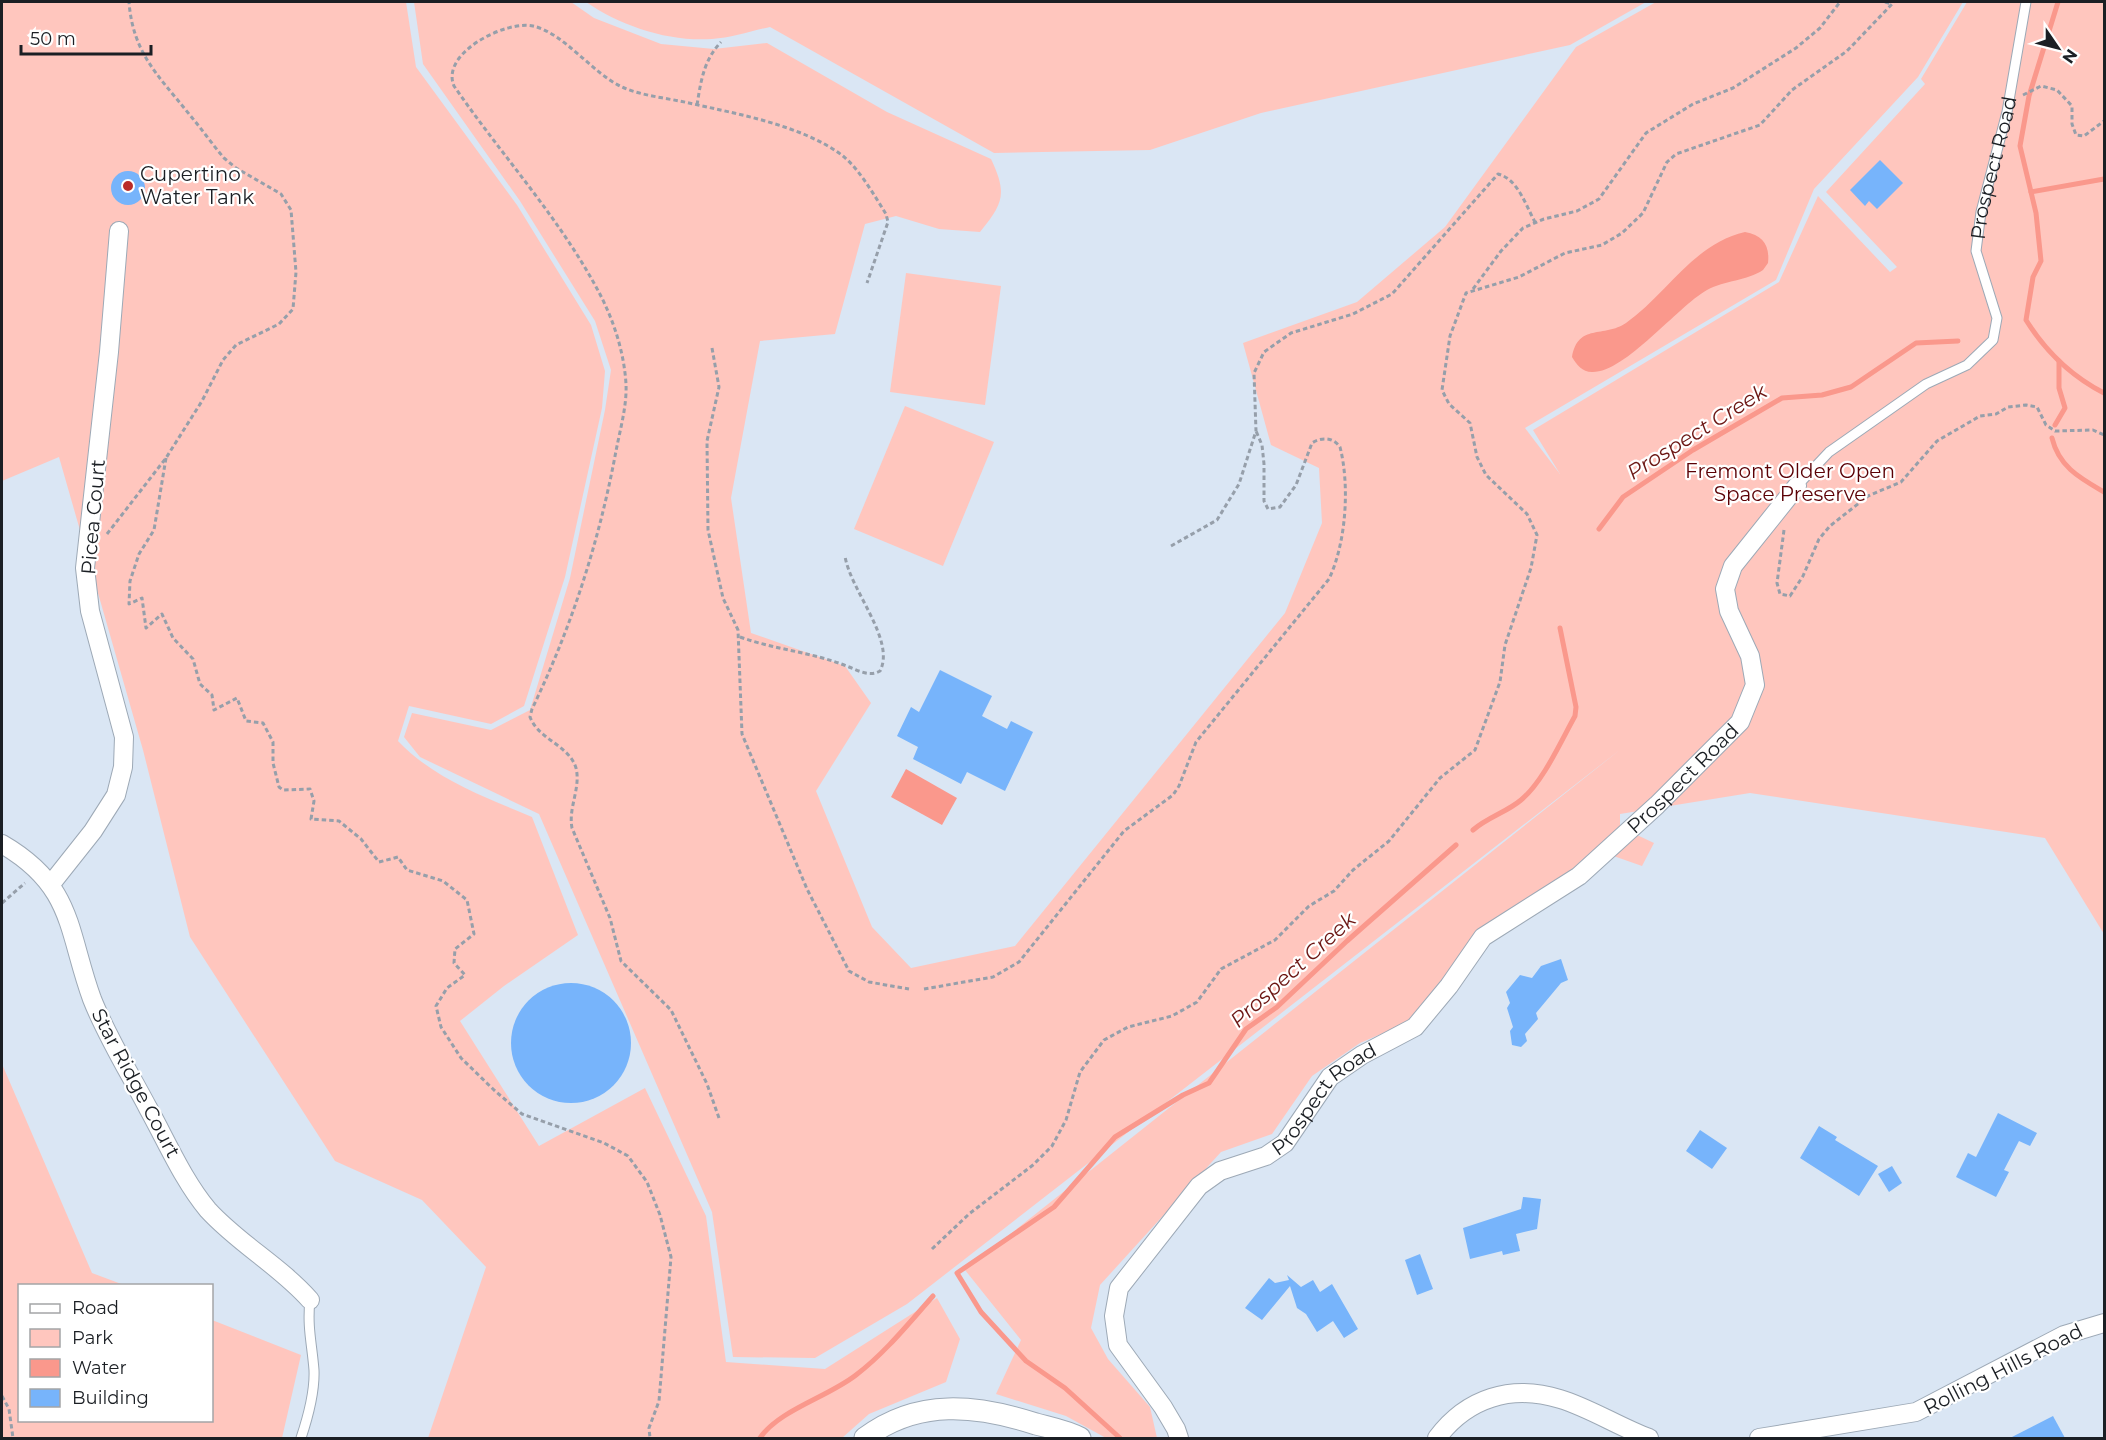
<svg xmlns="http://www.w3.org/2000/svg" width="2106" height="1440" viewBox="0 0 2106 1440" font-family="Montserrat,sans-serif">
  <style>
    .green { fill: #ffc6be }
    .water { fill: #fa988c }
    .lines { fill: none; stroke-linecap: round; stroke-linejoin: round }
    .stream { stroke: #fa988c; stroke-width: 5 }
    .building { fill: #77b4fb }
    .service-casing { stroke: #9da9b6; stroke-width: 11 }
    .minor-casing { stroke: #9da9b6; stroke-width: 20 }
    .tertiary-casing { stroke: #9da9b6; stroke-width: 23 }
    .path { stroke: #969faa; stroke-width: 3; stroke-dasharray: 4.5 3; stroke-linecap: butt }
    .service { stroke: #fff; stroke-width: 9 }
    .minor { stroke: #fff; stroke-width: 18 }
    .tertiary { stroke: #fff; stroke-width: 21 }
    .poi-dot { fill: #ba2b28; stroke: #fff; stroke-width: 2 }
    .labels { text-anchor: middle; stroke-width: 4.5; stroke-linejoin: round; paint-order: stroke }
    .street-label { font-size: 20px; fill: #1b1f24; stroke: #fff }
    .poi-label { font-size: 20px; fill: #1b1f24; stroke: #fff; text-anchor: start }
    .park-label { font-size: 20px; fill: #5b0105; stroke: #fff }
    .water-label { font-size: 21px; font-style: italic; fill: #6c1613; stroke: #fff }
  </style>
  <rect width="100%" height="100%" fill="#dae6f4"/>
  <g class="green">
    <path d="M2,2H406L416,67L517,205L591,325L605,371L602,408L565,577L524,706L491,724L409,706L398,741C434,779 485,797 532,817L578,935L504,986L460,1021L539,1146L645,1088L706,1216L726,1362L825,1369L937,1298L960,1339L946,1382L869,1414L842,1438H428L486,1267L422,1200L335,1161L190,937L143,750L59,457L2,481Z"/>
    <path d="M414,2H571L594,18L661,44L714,49L767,43L887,112L991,159C1007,193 1004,203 980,232L939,229L896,216L865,224L835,334L760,341L731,498L751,633L845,666L871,703L816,791L872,927L911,968L1015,946L1285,613L1322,523L1319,468L1271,445L1243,343L1357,302L1445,227L1576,47L1656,2H1963L1918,77L1814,189L1776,280L1525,428L1560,474L1533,430L1779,282L1818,196L1890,272L1897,267L1826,192L1925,84L1921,79L1967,2H2104V934L2045,838L1750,793L1620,814V827L1654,843L1642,866L1605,853L1481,932L1409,1022L1360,1043L1312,1076L1272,1134L1221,1152L1100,1285L1091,1328L1108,1359L1150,1407L1157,1438H1106L1066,1416L996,1394L1021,1340L965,1270L1621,749L907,1304L815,1358L733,1357L712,1212L539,814L420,757L404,737L412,713L491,730L530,710L570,578L605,410L611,370L595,321L520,201L423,64Z"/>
    <path d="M586,2H1646L1570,45L1261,113L1150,150L994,153L770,27C751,31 731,38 712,39C668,42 621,26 586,2Z"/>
    <path d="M906,273L1001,286L985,405L890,392Z"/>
    <path d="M905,406L994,442L943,566L854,529Z"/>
    <path d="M2,1064L92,1273L124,1285L20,1286V1420H212V1320L301,1355L282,1438H2Z"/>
  </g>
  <g class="water">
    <path d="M1745,232C1763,235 1770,246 1768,263L1763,270C1747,281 1725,280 1707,290C1677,307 1625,373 1592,372C1582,372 1577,365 1572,357C1578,323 1604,338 1626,323C1667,294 1693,244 1745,232Z"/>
    <path d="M906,769L957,798L942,825L891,797Z"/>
  </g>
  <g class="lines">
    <g class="stream">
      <path d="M2058,2L2029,96L2020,146L2036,213L2041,261L2033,277L2026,320C2046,352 2071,376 2104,393"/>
      <path d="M2031,192L2104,179"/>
      <path d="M2055,425L2065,408L2059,388V361"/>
      <path d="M2052,438C2059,467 2080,478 2104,492"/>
      <path d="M1599,529L1623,497L1693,450L1782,398L1822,395L1851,387L1916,343L1958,341"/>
      <path d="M1473,830C1488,817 1507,812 1521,800C1543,782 1561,741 1575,716L1576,707L1560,628"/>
      <path d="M760,1438C779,1410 828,1397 856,1375C885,1353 909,1323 933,1296"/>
      <path d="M1120,1438L1065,1388L1026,1361L981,1312L957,1273L1054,1207L1115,1137L1183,1095L1209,1083L1246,1029L1277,1007L1347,941L1456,845"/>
    </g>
  </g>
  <g class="building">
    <path d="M1880,160L1903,183L1877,209L1869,201L1865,206L1850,190Z"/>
    <circle cx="128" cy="188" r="17"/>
    <path d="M940,670L992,696L982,716L1007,729L1011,721L1033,732L1005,791L967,772L961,784L942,774L913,759L918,747L897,736L911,707L919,712Z"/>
    <path d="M1561,959L1568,980L1561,983L1536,1013L1538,1019L1525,1034L1527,1041L1521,1047L1512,1045L1510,1031L1513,1027L1507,1008L1510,1003L1506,992L1520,975L1532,978L1541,966Z"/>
    <circle cx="571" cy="1043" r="60"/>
    <path d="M1998,1113L2037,1133L2030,1146L2019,1141L2004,1170L2009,1172L1996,1197L1956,1177L1968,1153L1976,1157Z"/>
    <path d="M1819,1126L1837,1137L1835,1140L1878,1166L1859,1196L1800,1158Z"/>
    <path d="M1700,1130L1727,1148L1712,1169L1686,1151Z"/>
    <path d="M1892,1166L1902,1183L1889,1192L1878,1174Z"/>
    <path d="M1523,1197L1541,1199L1537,1229L1516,1234L1520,1251L1503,1255L1502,1251L1470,1259L1463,1228L1521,1209Z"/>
    <path d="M1420,1254L1433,1289L1417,1295L1405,1260Z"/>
    <path d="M1287,1275L1301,1287L1313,1280L1320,1292L1332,1284L1358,1329L1344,1338L1333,1321L1317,1332L1306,1314L1297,1308L1290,1286L1262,1320L1245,1308L1269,1278L1275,1283L1289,1280Z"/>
    <path d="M2053,1416L2065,1438H2010Z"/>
  </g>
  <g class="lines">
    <defs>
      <g id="service">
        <path id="s1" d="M1797,486L1829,452L1926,384L1967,365L1993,340L1997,318L1976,251L1981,212L2007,112L2026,2"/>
        <path d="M301,1438C308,1417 315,1393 314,1370C312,1344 307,1327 310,1300"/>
      </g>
      <g id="minor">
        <path d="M2,844C74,886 67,930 92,999C107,1037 129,1072 148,1108C167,1142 183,1180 208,1210C239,1244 280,1266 310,1300"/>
        <path d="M51,884L93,831L116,795L123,767L124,737L90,611L85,568L109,352L119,231"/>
        <path id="s2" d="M1179,1438L1176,1429L1163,1407L1118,1345L1114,1316L1119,1288L1199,1186L1220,1171L1266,1156L1285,1143L1330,1077L1362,1055L1415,1027L1449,986L1483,937L1579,876L1657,805L1740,722L1755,685L1750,656L1729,611L1725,589L1733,566L1797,486"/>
        <path d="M1437,1438C1467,1398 1511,1384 1560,1399C1590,1408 1619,1427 1649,1438"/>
        <path d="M1759,1438L1916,1412L2064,1335L2104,1323"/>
      </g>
      <path id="tertiary" d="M865,1438C918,1398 977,1405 1036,1424C1051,1428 1067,1431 1080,1438"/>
    </defs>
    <use href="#service" class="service-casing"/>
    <use href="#minor" class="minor-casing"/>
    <use href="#tertiary" class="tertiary-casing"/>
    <g class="path">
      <path d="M1885,2L1892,4"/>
      <path d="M2023,95L2041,86L2057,90L2072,106V124L2076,135L2084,136L2104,121"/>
      <path d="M697,105C701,80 704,60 721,42"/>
      <path d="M1473,289L1501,251L1523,228L1544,219L1577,211L1599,199L1646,133L1693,104L1733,88L1796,48L1820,28L1840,2"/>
      <path d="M712,348L719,387L707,441L708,530L723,598L738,630L742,734L807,889L849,971L869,982L909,989"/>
      <path d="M166,458L154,530L139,554L130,581L129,604L142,598L146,628L162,614L173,638L193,659L200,684L212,695L214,710L237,698L246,721L263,723L273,742V763L279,787L283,790L310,789L314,801L311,819L339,821L361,839L379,862L398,857L407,870L443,881L467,900L474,934L455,949L454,963L465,975L447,988L436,1006L441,1027L461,1058L494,1090L522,1114L604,1143L628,1156L647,1182L660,1215L671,1257L659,1401L649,1428L650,1438"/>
      <path d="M1784,530L1777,583L1780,594L1790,596L1803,576L1819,539L1830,526L1868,496L1901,482L1937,441L1980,416L1996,414L2008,407L2026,405L2037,407L2046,425L2055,431L2093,430L2104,435"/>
      <path d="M107,534L166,458L202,401L223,360L236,345L279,324L293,309L296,272L291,210L281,194L236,168L224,158C212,144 201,128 189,114C159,76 133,54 129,2"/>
      <path d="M1171,546L1217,520L1239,484L1256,431L1254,373L1264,352L1291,333L1353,314L1392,294L1498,174C1518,179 1526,206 1535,222"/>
      <path d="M740,637C776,650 813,652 849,667C859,671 870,677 880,671C896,640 850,590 845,556"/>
      <path d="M2,903L25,883"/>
      <path d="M924,989L993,977L1019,962L1124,831L1173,795L1179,786L1196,742L1329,579C1346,543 1350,486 1340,447C1333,437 1321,437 1312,443L1296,485L1280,507L1268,509L1264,501V464L1262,445L1256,431"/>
      <path d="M719,1118L707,1084L671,1010L621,961L610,918L572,828C568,808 581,788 576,768C569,745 539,740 530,717L532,709C572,626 599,542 616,451C620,430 627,406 626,384C624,350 612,315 595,285C556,214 500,153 454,86C440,53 506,20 533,26C564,33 592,73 622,87C642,96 667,98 689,103C737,114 802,125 843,156C860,170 874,195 886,214L888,222L867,283"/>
      <path d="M932,1249L969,1214L1033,1165L1052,1146L1066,1120L1080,1072L1104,1040L1128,1027L1172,1016L1197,1002L1221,969L1275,940L1309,906L1334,891L1353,870L1389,841L1440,778L1475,750L1500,682L1505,645L1531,568L1537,535L1527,514L1486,475L1477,457L1470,423L1449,404L1442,390L1450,336L1466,293L1519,277L1565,253L1602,245L1622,233L1643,213L1667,162L1676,154L1760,125L1792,90L1847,51L1894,2"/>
      <path d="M2,1396L9,1409L13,1438"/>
    </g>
    <use href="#service" class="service"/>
    <use href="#minor" class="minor"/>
    <use href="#tertiary" class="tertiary"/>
  </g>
  <circle class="poi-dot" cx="128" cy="186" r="6"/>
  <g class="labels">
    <g class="street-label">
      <text dy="7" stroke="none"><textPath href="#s1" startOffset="424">Prospect Road</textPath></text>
      <text transform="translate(93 517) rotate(-85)" y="7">Picea Court</text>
      <text dy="7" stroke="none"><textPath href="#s2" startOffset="944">Prospect Road</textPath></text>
      <text transform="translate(136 1083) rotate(62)" y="7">Star Ridge Court</text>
      <text dy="7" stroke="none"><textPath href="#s2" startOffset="456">Prospect Road</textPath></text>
      <text transform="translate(2003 1369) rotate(-27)" y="7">Rolling Hills Road</text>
    </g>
    <g class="poi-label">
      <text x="140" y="181">Cupertino<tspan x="140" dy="23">Water Tank</tspan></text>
    </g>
    <g class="park-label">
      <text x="1790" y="478">Fremont Older Open<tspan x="1790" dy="23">Space Preserve</tspan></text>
    </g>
    <g class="water-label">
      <text transform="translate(1697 432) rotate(-32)" y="7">Prospect Creek</text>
      <text transform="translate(1293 970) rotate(-42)" y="7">Prospect Creek</text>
    </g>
  </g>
  <rect width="2106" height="1440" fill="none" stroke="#1b1f24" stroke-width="6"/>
  <rect x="18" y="1284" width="195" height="138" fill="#ffffff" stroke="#a4a5a7" stroke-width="1.5"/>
  <rect x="30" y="1304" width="30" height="9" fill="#ffffff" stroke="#a4a5a7" stroke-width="1.5"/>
  <text x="72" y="1314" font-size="18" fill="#1b1f24">Road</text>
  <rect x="30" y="1329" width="30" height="18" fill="#ffc6be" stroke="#a4a5a7" stroke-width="1.5"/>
  <text x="72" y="1344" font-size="18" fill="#1b1f24">Park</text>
  <rect x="30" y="1359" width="30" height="18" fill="#fa988c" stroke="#a4a5a7" stroke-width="1.5"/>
  <text x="72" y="1374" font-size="18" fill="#1b1f24">Water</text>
  <rect x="30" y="1389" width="30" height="18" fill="#77b4fb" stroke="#a4a5a7" stroke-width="1.5"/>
  <text x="72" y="1404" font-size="18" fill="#1b1f24">Building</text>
  <g transform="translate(2058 48) rotate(125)" stroke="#ffffff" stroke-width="4.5" paint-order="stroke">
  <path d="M0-4.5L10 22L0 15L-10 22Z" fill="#1b1f24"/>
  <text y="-9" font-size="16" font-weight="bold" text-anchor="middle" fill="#1b1f24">N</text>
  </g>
  <path d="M21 45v9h130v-9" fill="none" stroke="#1b1f24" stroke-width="3"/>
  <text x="30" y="45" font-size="18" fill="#1b1f24" stroke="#ffffff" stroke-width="4.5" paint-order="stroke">50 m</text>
</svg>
